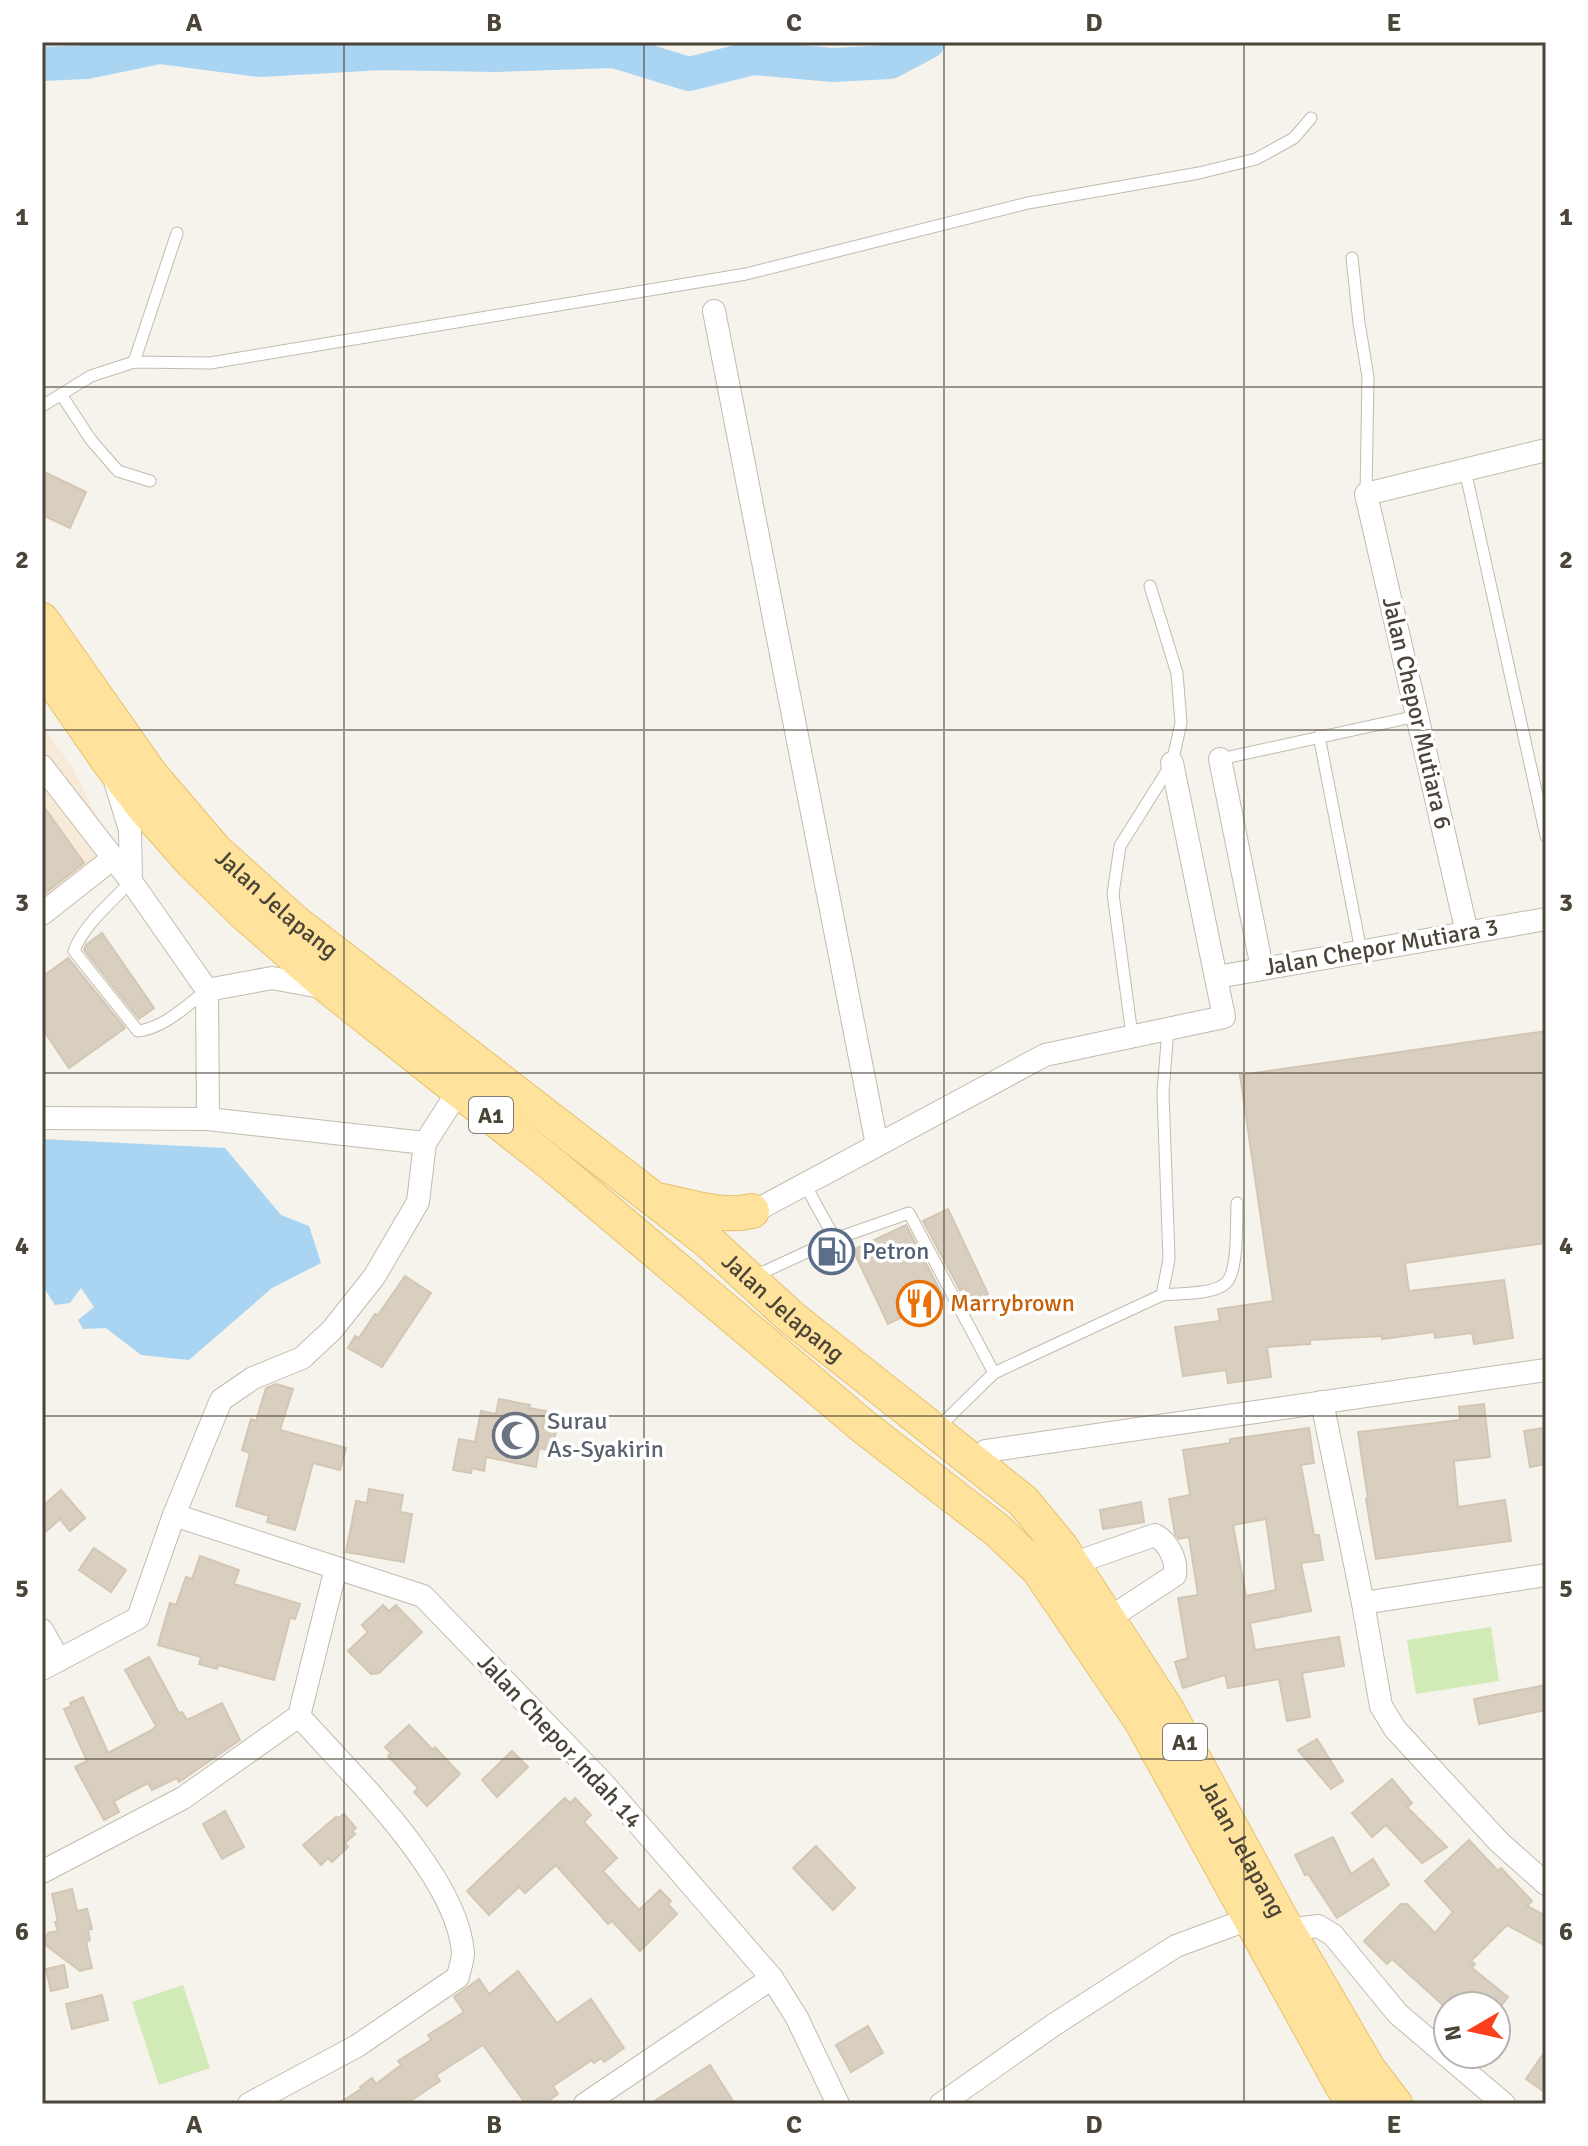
<svg xmlns="http://www.w3.org/2000/svg" width="1588" height="2146" viewBox="0 0 1588 2146" font-family="Signika,sans-serif">
  <style>
    .commercial { fill: #f7ead8 }
    .green { fill: #d2eab5 }
    .water { fill: #a9d4f2 }
    .lines { fill: none; stroke-linecap: round; stroke-linejoin: round }
    .river { stroke: #a9d4f2; stroke-width: 34 }
    .building { fill: #d8cfc1; stroke: #d3c7b4; stroke-width: 2; fill-rule: evenodd }
    .lane-casing { stroke: #c2bbae; stroke-width: 13 }
    .street-casing { stroke: #c2bbae; stroke-width: 24 }
    .primary-casing { stroke: #e6c16a; stroke-width: 36 }
    .lane { stroke: #fff; stroke-width: 11 }
    .street { stroke: #fff; stroke-width: 22 }
    .primary { stroke: #ffe39c; stroke-width: 34 }
    .grid { fill: none; stroke: #4b4439; stroke-width: 2; stroke-opacity: 0.55 }
    .labels { text-anchor: middle; stroke-width: 7; stroke-linejoin: round; paint-order: stroke }
    .shield { fill: #fff; stroke: #817c74; stroke-width: 2 }
    .shield-label { font-size: 22px; font-weight: bold; fill: #4b4439 }
    .street-label { font-size: 24px; fill: #4b4439; stroke: #fff }
    .service-label { font-size: 24px; fill: #4e5e75; stroke: #fff; text-anchor: start }
    .food-label { font-size: 24px; fill: #c56008; stroke: #fff; text-anchor: start }
    .worship-label { font-size: 24px; fill: #5b616d; stroke: #fff; text-anchor: start }
    .neatline { fill: none; stroke: #4b4439; stroke-width: 3 }
    .grid-label { font-size: 26px; text-anchor: middle; font-weight: bold; fill: #4b4439 }
  </style>
  <rect width="100%" height="100%" fill="#f6f3ec"/>
  <path class="commercial" d="M42,725L72,767L122,867L42,924Z"/>
  <g class="green">
    <path d="M1491,1627L1499,1681L1416,1694L1407,1640Z"/>
    <path d="M183,1985L210,2068L159,2085L132,2002Z"/>
  </g>
  <path class="water" d="M42,1139L225,1148L281,1215L309,1226L321,1263L272,1288L189,1360L141,1355L106,1328L83,1329L78,1320L94,1307L81,1288L70,1303L55,1305L42,1285Z"/>
  <g class="lines">
    <path class="river" d="M42,64L86,62L159,47L260,60L382,53L496,55L614,51L689,74L753,58L833,65L890,62L928,42"/>
  </g>
  <g class="building">
    <path d="M42,471L86,492L70,528L42,515Z"/>
    <path d="M42,804L84,863L42,896Z"/>
    <path d="M102,933L154,1008L139,1019L84,950L86,945Z"/>
    <path d="M68,958L125,1028L69,1068L42,1028V977Z"/>
    <path d="M1546,1031V1243L1405,1263L1409,1291L1504,1280L1513,1338L1474,1344L1472,1333L1435,1338L1434,1332L1382,1339V1336L1310,1340V1344L1267,1347L1271,1377L1228,1383L1226,1370L1183,1376L1175,1327L1220,1321L1218,1309L1273,1301L1240,1075Z"/>
    <path d="M948,1209L988,1294L972,1302L965,1288L960,1290L923,1221Z"/>
    <path d="M906,1225L944,1298L888,1324L853,1250Z"/>
    <path d="M405,1276L431,1293L382,1367L348,1348L355,1336L359,1338L375,1314L378,1315Z"/>
    <path d="M276,1384L293,1389L280,1430L346,1448L340,1470L313,1463L295,1530L267,1522L269,1516L236,1506L250,1453L242,1450L251,1419L256,1421L266,1388Z"/>
    <path d="M499,1399L530,1405L529,1408L546,1411L543,1428L556,1431L552,1451L539,1448L536,1467L486,1457L484,1471L472,1468L471,1473L453,1470L459,1439L475,1442L481,1411L496,1414Z"/>
    <path d="M1484,1404L1490,1457L1454,1461L1458,1507L1505,1500L1511,1541L1376,1559L1366,1499H1368L1358,1432L1460,1420L1459,1407Z"/>
    <path d="M1309,1428L1314,1463L1301,1465L1314,1535H1319L1323,1560L1301,1563L1311,1611L1250,1623L1255,1650L1339,1637L1344,1666L1302,1673L1310,1717L1287,1721L1279,1679L1228,1688L1225,1675L1183,1688L1175,1662L1188,1658L1178,1598L1198,1595L1189,1537L1179,1539L1175,1534L1169,1499L1190,1495L1183,1450L1230,1443V1439ZM1266,1519L1276,1590L1246,1596L1233,1525Z"/>
    <path d="M1544,1428L1546,1464L1530,1467L1524,1431Z"/>
    <path d="M369,1489L403,1495L400,1512L412,1514L404,1562L346,1552L356,1501L367,1503Z"/>
    <path d="M61,1490L85,1518L70,1531L60,1519L42,1535V1507Z"/>
    <path d="M1141,1502L1144,1522L1103,1529L1100,1510Z"/>
    <path d="M94,1548L126,1570L111,1592L79,1570Z"/>
    <path d="M200,1556L239,1570L234,1584L300,1604L295,1619L290,1618L274,1680L218,1665L217,1669L199,1664L201,1657L158,1645L170,1603L176,1605L186,1577L192,1579Z"/>
    <path d="M383,1605L389,1611L396,1605L422,1632L379,1673L371,1674L348,1651L368,1632L362,1625Z"/>
    <path d="M149,1657L179,1713L182,1712L187,1720L222,1703L240,1740L179,1782L177,1778L152,1790L148,1783L114,1801L119,1812L104,1820L75,1767L87,1761L64,1709L72,1706L70,1703L83,1697L108,1753L152,1730L156,1726L125,1670Z"/>
    <path d="M1546,1685V1710L1479,1724L1474,1699Z"/>
    <path d="M409,1725L433,1750L435,1747L460,1774L427,1806L414,1792L418,1788L388,1756L391,1753L385,1747Z"/>
    <path d="M1317,1739L1343,1781L1331,1789L1298,1750Z"/>
    <path d="M512,1751L528,1767L497,1797L482,1780Z"/>
    <path d="M1392,1779L1412,1803L1407,1807L1447,1847L1422,1863L1386,1825L1372,1837L1352,1813Z"/>
    <path d="M565,1798L570,1803L575,1798L591,1815L584,1822L617,1858L603,1871L639,1910L660,1890L671,1901L668,1904L677,1914L640,1951L612,1921L608,1924L556,1865L525,1893L519,1887L489,1915L467,1891Z"/>
    <path d="M225,1811L244,1847L222,1859L203,1824Z"/>
    <path d="M344,1814L356,1828L352,1831L355,1834L345,1843L348,1847L332,1862L328,1858L321,1865L303,1845L336,1817L339,1818Z"/>
    <path d="M1333,1837L1351,1874L1373,1859L1389,1885L1337,1918L1308,1874L1305,1875L1295,1855Z"/>
    <path d="M1469,1840L1498,1871L1501,1868L1532,1901L1527,1906L1546,1916V1946L1507,1925L1471,1961L1475,1964L1472,1968L1508,1997L1501,2006H1444L1392,1959L1387,1964L1364,1941L1401,1904H1407L1435,1933L1453,1912L1425,1881Z"/>
    <path d="M816,1846L855,1888L833,1910L793,1868Z"/>
    <path d="M72,1889L77,1911L87,1909L92,1929L88,1930L90,1940L86,1942L92,1968L80,1971L47,1946L44,1941L48,1933L58,1931L55,1922H58L52,1894Z"/>
    <path d="M64,1965L68,1987L51,1991L46,1969Z"/>
    <path d="M518,1971L557,2023L591,1999L624,2048L604,2062L601,2058L594,2063L592,2060L553,2086L558,2094L544,2104H526L483,2045L436,2075L440,2081L406,2104H338L361,2089L360,2087L372,2078L376,2084L401,2065L398,2061L431,2040L428,2035L464,2012L454,1997L479,1979L489,1994Z"/>
    <path d="M102,1995L108,2020L72,2029L66,2004Z"/>
    <path d="M868,2026L883,2053L851,2072L836,2045Z"/>
    <path d="M1546,2050V2093L1526,2079Z"/>
    <path d="M710,2065L735,2104H650Z"/>
  </g>
  <g class="lines">
    <defs>
      <g id="lane">
        <path d="M1352,258L1359,323L1368,377L1366,494"/>
        <path d="M134,362L177,233"/>
        <path d="M62,396L91,440L118,471L150,481"/>
        <path d="M42,406L91,376L134,362L210,363L746,274L1028,203L1199,173L1256,159L1294,138L1311,118"/>
        <path d="M1465,470L1546,836"/>
        <path d="M1319,736L1361,951"/>
        <path d="M1220,759L1417,716"/>
        <path d="M131,881C112,902 84,924 74,951L138,1031C164,1028 186,1006 206,991"/>
        <path d="M1132,1035L1113,894L1120,846L1172,763L1181,723L1177,673L1150,586"/>
        <path d="M804,1183L835,1239"/>
        <path d="M755,1276L835,1239L909,1213L994,1373"/>
        <path d="M1162,1295C1180,1293 1210,1295 1225,1284C1239,1273 1236,1221 1237,1203"/>
        <path d="M945,1421L994,1373L1162,1295L1169,1259L1163,1093L1168,1028"/>
      </g>
      <g id="street">
        <path d="M714,311L877,1145"/>
        <path d="M1220,759L1262,968"/>
        <path d="M42,766L131,881L207,990L208,1119"/>
        <path d="M115,781L130,830L131,881"/>
        <path d="M42,914L112,859"/>
        <path d="M1467,933L1366,494L1546,450"/>
        <path d="M1217,977L1546,919"/>
        <path d="M207,990L272,978L326,988"/>
        <path d="M42,1118L208,1119L425,1143"/>
        <path d="M742,1218L1045,1055L1224,1017L1172,763"/>
        <path d="M1322,1402L1363,1603L1381,1706L1395,1729L1499,1842L1546,1884"/>
        <path d="M986,1451L1546,1370"/>
        <path d="M174,1515L423,1596L603,1783L772,1978L797,2018L838,2104"/>
        <path d="M1072,1564L1155,1535C1169,1543 1177,1560 1175,1575L1108,1619"/>
        <path d="M1363,1603L1546,1575"/>
        <path d="M42,1630L59,1660"/>
        <path d="M42,1669L138,1618L174,1515L221,1400L253,1378L302,1358L332,1330L374,1277L418,1202L425,1143L459,1090"/>
        <path d="M42,1872L183,1798L299,1716L336,1568"/>
        <path d="M1287,1930L1318,1926L1333,1935L1398,2014L1504,2104"/>
        <path d="M249,2104L357,2046L458,1977C459,1970 463,1961 463,1953C458,1876 350,1773 299,1716"/>
        <path d="M585,2104L772,1978"/>
        <path d="M941,2104L1055,2024L1176,1946L1249,1919"/>
      </g>
      <g id="primary">
        <path id="s1" d="M42,620L151,775L215,850L296,923L708,1241L792,1318L1023,1501L1061,1547L1167,1710L1287,1930L1369,2070L1395,2104"/>
        <path d="M42,665L109,762L146,810L193,863L243,912L331,989L553,1165L864,1427L997,1530L1038,1569L1142,1722L1343,2087L1357,2104"/>
        <path d="M663,1201C691,1207 723,1218 752,1211"/>
      </g>
    </defs>
    <use href="#lane" class="lane-casing"/>
    <use href="#street" class="street-casing"/>
    <use href="#primary" class="primary-casing"/>
    <use href="#lane" class="lane"/>
    <use href="#street" class="street"/>
    <use href="#primary" class="primary"/>
  </g>
  <path class="grid" d="M344,42V2104M644,42V2104M944,42V2104M1244,42V2104M42,387H1546M42,730H1546M42,1073H1546M42,1416H1546M42,1759H1546"/>
  <defs>
    <symbol id="fuel-ring" viewBox="-11 -11 22 22"><circle r="9.5" fill="#fff" stroke="#5c6f8a" stroke-width="1.5"/><path d="M-5.5-6h7V0h2V4h1.3V-2.5L3-4.5l.8-.8L6-3V5H2.5V1h-1V6h-7ZM-4.2-4.7v3.2H.2V-4.7Z" fill="#5c6f8a"/></symbol>
    <symbol id="restaurant-ring" viewBox="-11 -11 22 22"><circle r="9.5" fill="#fff" stroke="#e8710a" stroke-width="1.5"/><path d="M-5-6h1v4h1v-4h1v4h1v-4h1v5L-1.5 .5V6h-2V.5L-5-1ZM5-6V6H3V1.5H1.5Q1.5-4 5-6Z" fill="#e8710a"/></symbol>
    <symbol id="mosque-ring" viewBox="-11 -11 22 22"><circle r="9.5" fill="#fff" stroke="#6b7280" stroke-width="1.5"/><path d="M3.5-4.9A6 6 0 1 0 3.5 4.9A5 5 0 1 1 3.5-4.9Z" fill="#6b7280"/></symbol>
  </defs>
  <g fill-rule="evenodd">
    <use href="#fuel-ring" x="806" y="1226" width="51" height="51"/>
    <use href="#restaurant-ring" x="894" y="1278" width="51" height="51"/>
    <use href="#mosque-ring" x="490" y="1410" width="51" height="51"/>
  </g>
  <g class="labels">
    <g class="shield">
      <rect x="469" y="1097" width="44" height="36" rx="6"/>
      <rect x="1163" y="1724" width="44" height="36" rx="6"/>
    </g>
    <g class="shield-label">
      <text x="491" y="1123">A1</text>
      <text x="1185" y="1750">A1</text>
    </g>
    <g class="street-label">
      <text transform="translate(1417 713) rotate(77)" y="8">Jalan Chepor Mutiara 6</text>
      <text dy="8" stroke="none"><textPath href="#s1" startOffset="370">Jalan Jelapang</textPath></text>
      <text transform="translate(1381 947) rotate(-10)" y="8">Jalan Chepor Mutiara 3</text>
      <text dy="8" stroke="none"><textPath href="#s1" startOffset="1018">Jalan Jelapang</textPath></text>
      <text transform="translate(560 1741) rotate(47)" y="8">Jalan Chepor Indah 14</text>
      <text dy="8" stroke="none"><textPath href="#s1" startOffset="1738">Jalan Jelapang</textPath></text>
    </g>
    <g class="service-label">
      <text x="862" y="1259">Petron</text>
    </g>
    <g class="food-label">
      <text x="950" y="1311">Marrybrown</text>
    </g>
    <g class="worship-label">
      <text x="547" y="1429">Surau<tspan x="547" dy="28">As-Syakirin</tspan></text>
    </g>
  </g>
  <rect width="1588" height="2146" fill="none" stroke="#ffffff" stroke-width="88"/>
  <g transform="translate(1472 2030) rotate(261)"><circle r="38" fill="#ffffff" stroke="#b7b4b0" stroke-width="2"/>
  <path d="M0-6L14 30L0 20L-14 30Z" fill="#fc3f1d"/>
  <text y="-12" font-size="22" font-weight="bold" text-anchor="middle" fill="#4b4439">N</text>
  </g>
  <rect x="44" y="44" width="1500" height="2058" class="neatline"/>
  <g class="grid-label">
    <text x="194" y="31">A</text>
    <text x="494" y="31">B</text>
    <text x="794" y="31">C</text>
    <text x="1094" y="31">D</text>
    <text x="1394" y="31">E</text>
    <text x="22" y="225">1</text>
    <text x="1566" y="225">1</text>
    <text x="22" y="568">2</text>
    <text x="1566" y="568">2</text>
    <text x="22" y="911">3</text>
    <text x="1566" y="911">3</text>
    <text x="22" y="1254">4</text>
    <text x="1566" y="1254">4</text>
    <text x="22" y="1597">5</text>
    <text x="1566" y="1597">5</text>
    <text x="22" y="1940">6</text>
    <text x="1566" y="1940">6</text>
    <text x="194" y="2133">A</text>
    <text x="494" y="2133">B</text>
    <text x="794" y="2133">C</text>
    <text x="1094" y="2133">D</text>
    <text x="1394" y="2133">E</text>
  </g>
</svg>
